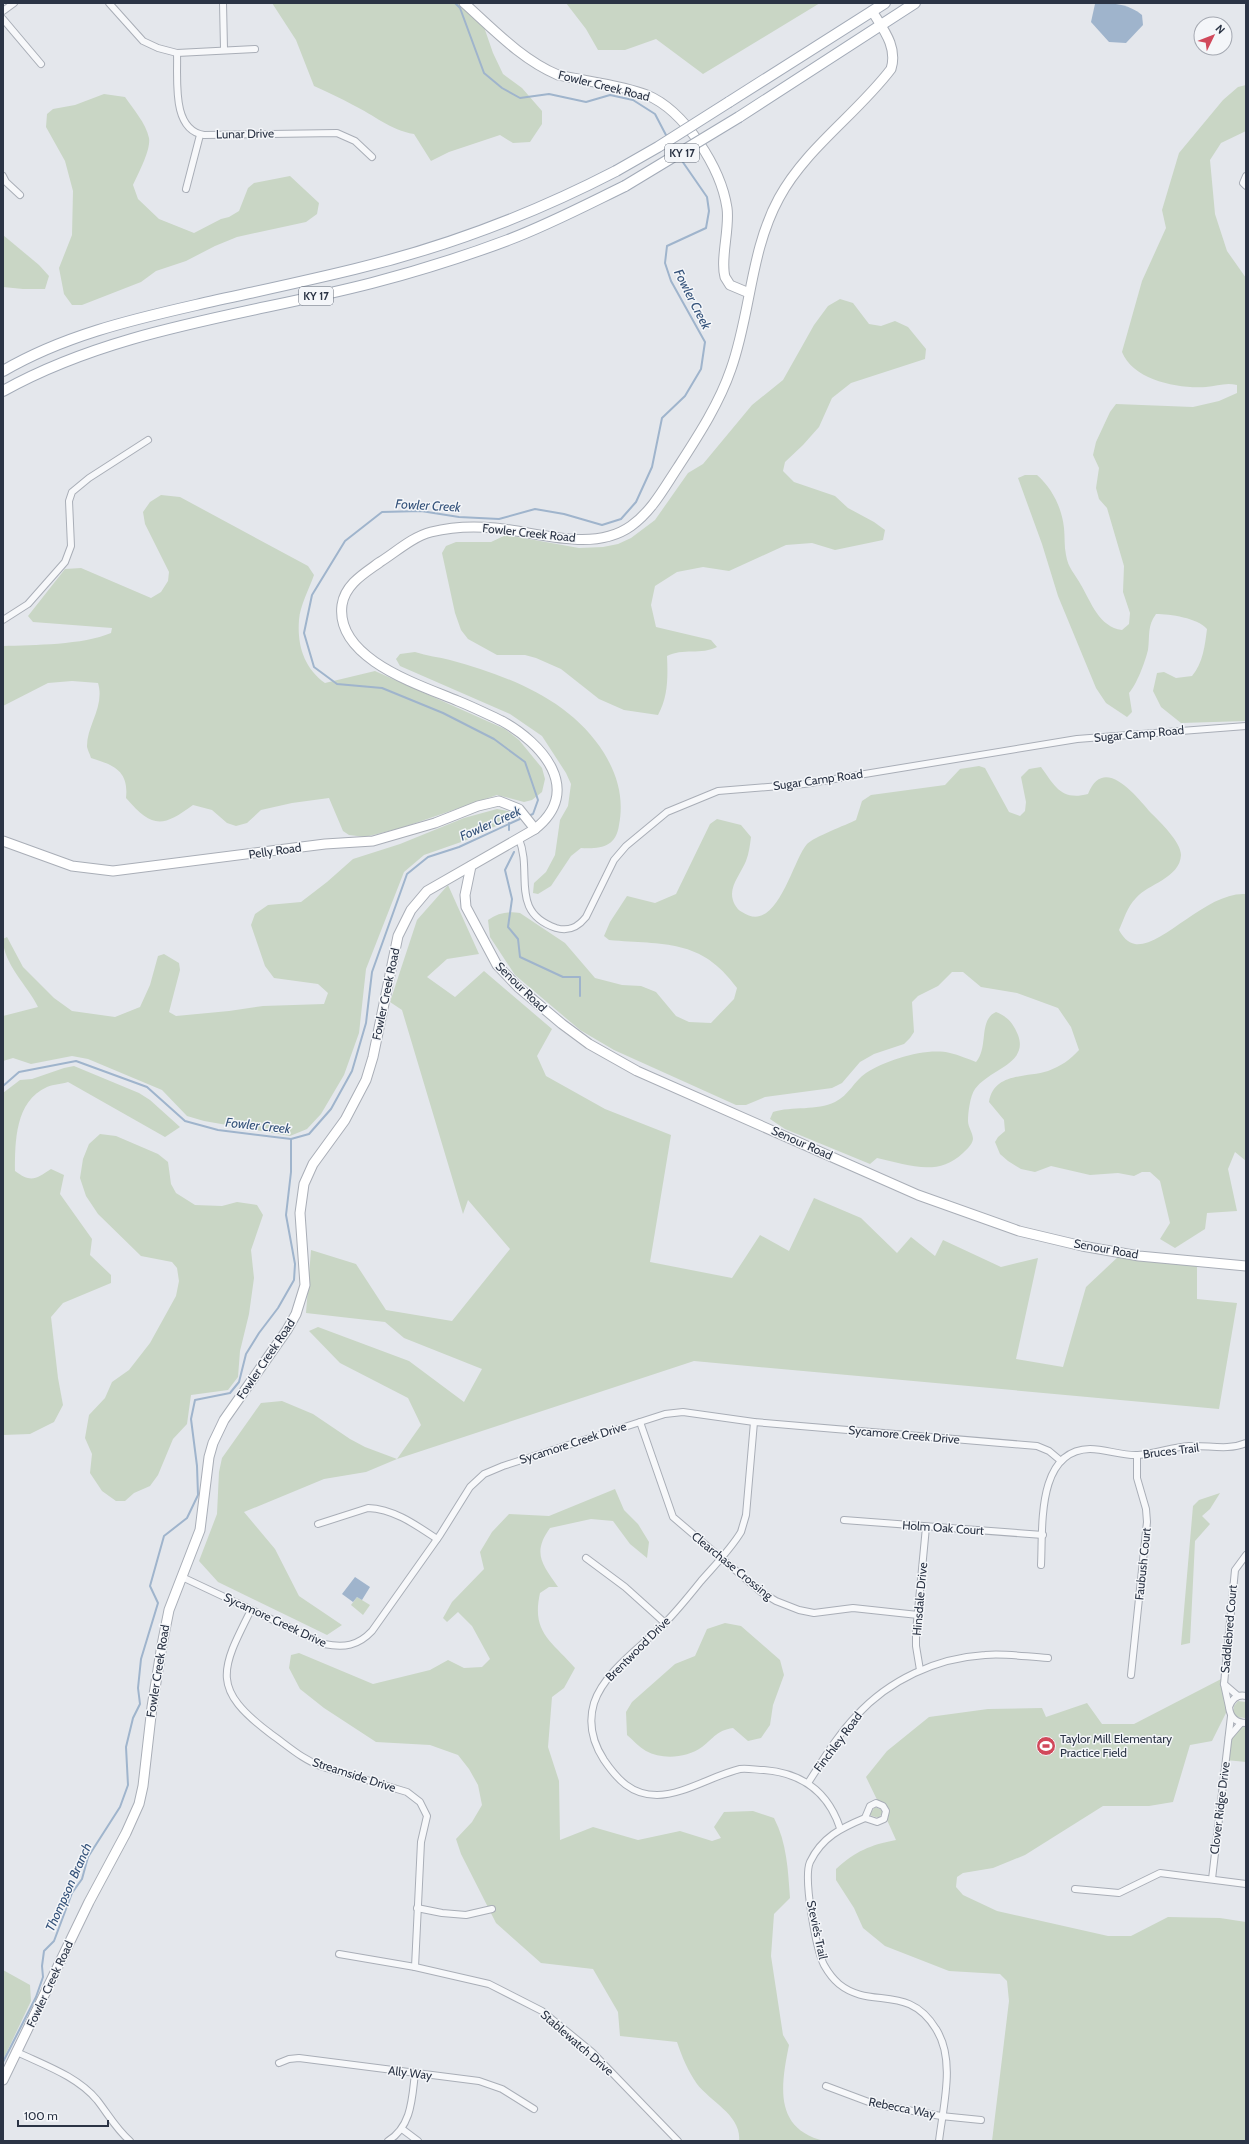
<svg xmlns="http://www.w3.org/2000/svg" width="1249" height="2144" viewBox="0 0 1249 2144" font-family="Cabin,sans-serif">
  <style>
    .green { fill: #c9d6c5 }
    .water { fill: #9fb4cc }
    .lines { fill: none; stroke-linecap: round; stroke-linejoin: round }
    .stream { stroke: #9fb4cc; stroke-width: 2 }
    .street-casing { stroke: #a9aeb7; stroke-width: 8 }
    .secondary-casing { stroke: #a9aeb7; stroke-width: 11 }
    .primary-casing { stroke: #a3abb8; stroke-width: 12 }
    .street { stroke: #f7f8fa; stroke-width: 6 }
    .secondary { stroke: #fff; stroke-width: 9 }
    .primary { stroke: #fff; stroke-width: 10 }
    .primary-bridge-casing { stroke: #a3abb8; stroke-width: 12; stroke-linecap: butt }
    .primary-bridge { stroke: #fff; stroke-width: 10 }
    .labels { text-anchor: middle; stroke-width: 3; stroke-linejoin: round; paint-order: stroke }
    .shield { fill: #f4f6f9; stroke: #676e7b; stroke-width: 1 }
    .shield-label { font-size: 11px; font-weight: bold; fill: #2b3445 }
    .street-label { font-size: 12px; fill: #2b3445; stroke: #f4f6f9 }
    .poi-label { font-size: 12px; fill: #2b3445; stroke: #f4f6f9; text-anchor: start }
    .water-label { font-size: 13px; font-style: italic; fill: #34527a; stroke: #f4f6f9 }
  </style>
  <rect width="100%" height="100%" fill="#e4e7ec"/>
  <g class="green">
    <path d="M272,3H458L484,27L493,53L503,74L522,88L542,111V124L530,142L513,143L500,135L449,152L431,161L414,134C390,130 374,115 353,105C341,98 327,92 314,86L296,40Z"/>
    <path d="M566,3H820L703,74L656,39L625,50H598L586,29Z"/>
    <path d="M1246,85V131L1221,143L1210,160L1215,214L1227,251L1246,278V721L1181,723L1161,707L1153,691L1157,673L1164,672L1176,678L1192,676C1203,663 1205,645 1207,629C1198,618 1170,614 1156,614C1147,626 1150,636 1148,650C1145,662 1137,684 1129,693L1132,712L1127,717L1106,703L1096,688L1058,596L1042,544L1018,478L1025,475H1037C1052,488 1062,508 1064,528C1065,537 1064,546 1066,555C1068,568 1075,574 1081,585C1091,602 1099,627 1122,630L1129,624L1130,613L1123,592L1124,566L1107,508L1099,499L1096,488L1099,468L1093,455L1096,442L1110,412L1116,404L1193,407L1219,401L1237,393V385C1226,382 1217,386 1206,387C1178,389 1133,380 1122,352L1142,281L1166,228L1162,210L1179,153L1223,100L1238,87Z"/>
    <path d="M104,94L125,97C133,109 146,123 149,138C151,150 138,174 133,185L138,199L159,219L194,233L221,219L229,217L239,211L248,188L254,183L290,176L319,203L317,214L306,222L237,237L215,246L186,261L156,271L141,282L82,305H72L64,294L59,268L72,235L73,191L65,161L46,127L47,114L53,109L75,105Z"/>
    <path d="M3,235L39,265L49,276L45,289H23L3,287Z"/>
    <path d="M840,299L853,303L869,324L881,326L895,321L908,327L926,349L925,359L851,383L832,398L819,427L803,445L785,462L783,471L794,482L835,496L848,508L874,522L885,530L883,540L835,550L812,543L786,545L729,571L703,567L677,572L655,586L651,605L656,627L711,640L717,647C702,655 682,648 667,656C668,677 668,697 658,715L624,710L599,699L561,669L536,658L525,655H497L468,639L461,630L455,613L442,553L446,546L456,542H491L506,535L579,548L603,547L618,544L631,538L655,520L688,473L703,464L752,405L783,380L814,325L828,306Z"/>
    <path d="M161,495L180,497L308,566L314,575C309,589 300,606 299,620C297,645 304,668 325,683L375,671L505,729L519,740L542,768L545,779L542,792L532,800L524,802L497,795L401,828L365,837L349,835L343,831L329,798L292,803L261,810L247,823L236,826L227,823L212,810L193,805C162,828 152,828 126,798C129,771 114,765 91,758C90,754 87,749 87,746C87,725 105,706 98,683L72,681L48,683L3,706V646C34,645 83,645 111,633L112,628L33,622L28,616L65,569L81,568L151,598L161,592L168,581L169,572L145,524L143,512L150,502Z"/>
    <path d="M415,652C427,656 439,657 450,660C509,676 571,700 604,753C618,776 624,799 619,825C616,847 601,849 581,848L571,856L551,886L538,894L533,893L534,883L546,872L555,855L560,820L568,806L571,784L566,773L542,736L510,714L400,666L396,659L400,654Z"/>
    <path d="M979,766L985,768L1009,812L1020,816L1025,811L1026,802L1021,777L1029,769L1041,767C1055,786 1061,801 1088,794C1104,754 1136,796 1151,813C1160,822 1181,842 1181,855C1180,878 1148,884 1136,898C1127,907 1124,919 1119,930C1122,936 1128,943 1135,944C1162,948 1207,891 1246,894V1161L1235,1152L1228,1169L1237,1211L1207,1213L1205,1229L1175,1248L1160,1239L1170,1223L1160,1181L1150,1172H1142L1134,1176L1118,1173L1090,1175L1051,1166L1035,1172L1021,1169L1008,1161L1000,1154L995,1142L998,1137L1005,1131L1004,1120L989,1102C994,1072 1026,1078 1048,1071C1061,1066 1070,1060 1079,1050L1071,1027L1058,1008L1017,993L981,987L963,972H952L938,986L918,996L912,1002L914,1032L910,1038L904,1044L874,1054L860,1062L842,1083L832,1088L765,1097L746,1105H736L614,1050L580,1030L515,975L490,937L488,920C498,913 508,911 520,913L565,943L595,978L622,985L641,986L656,992L676,1016L689,1022L711,1023L734,999L737,988C701,938 664,945 609,940L604,936L610,922L627,896L655,903L676,894L710,824L717,819L741,825L751,837C750,845 749,853 746,861C742,871 732,883 732,894C732,901 736,909 742,912C777,936 792,861 807,844C814,837 846,825 856,820L862,801L871,795L945,785L960,769Z"/>
    <path d="M497,809L508,811L514,815L513,818L464,841L424,855L404,872L366,969L359,1033L344,1075L321,1114L307,1129L290,1136L204,1121L187,1116L162,1090L88,1059L72,1056L31,1064L13,1058L3,1061V1016L38,1007C28,986 3,964 3,939L7,937L23,967L54,998L72,1011L115,1017L140,1007L150,985L158,956L164,954L179,963L180,970L169,1012L176,1016L229,1011L263,1006L324,1004L328,993L318,984L274,978L265,966L251,925L255,914L268,905L301,902L327,882L353,859L400,844L464,818Z"/>
    <path d="M448,885L479,954L447,959L427,977L455,997L484,971L552,1029L537,1056L546,1076L605,1109L671,1135L650,1262L732,1278L760,1235L789,1251L814,1198L861,1218L897,1253L911,1237L935,1256L943,1240L1001,1267L1038,1258L1016,1359L1063,1367L1086,1287L1120,1255L1197,1266V1299L1237,1303L1219,1409L694,1361L397,1459L366,1472L324,1479L244,1512L275,1549L299,1596L342,1625L327,1635L218,1582L199,1561L217,1514L219,1472L222,1458L261,1403L282,1401L313,1414L350,1439L365,1447L397,1459L421,1425L408,1398L340,1363L309,1331L318,1327L409,1361L464,1402L482,1369L404,1338L385,1322L306,1313L311,1250L356,1264L386,1310L452,1321L510,1249L468,1200L463,1214L402,1010L390,1002L417,920Z"/>
    <path d="M996,1012C1008,1017 1013,1023 1018,1035C1029,1064 989,1069 975,1089C970,1096 968,1113 968,1121C968,1127 973,1133 973,1139C972,1145 967,1149 963,1153C937,1178 907,1164 877,1158L870,1164L785,1129L770,1119L773,1112C792,1106 817,1111 835,1102C849,1095 854,1081 866,1073C886,1060 927,1047 950,1053C959,1055 968,1059 976,1062C989,1047 978,1020 996,1012Z"/>
    <path d="M74,1066L139,1093L150,1100L180,1127L165,1137L68,1082C62,1084 54,1084 47,1087C15,1101 15,1142 15,1171C31,1183 36,1179 51,1169L64,1175L60,1194L92,1239L90,1255L111,1275V1283L63,1303L51,1317L58,1378L63,1405L54,1422L30,1434L3,1435V1093L20,1080L32,1079L64,1068Z"/>
    <path d="M100,1134L116,1136L158,1154L168,1162L171,1184L176,1193L195,1205L222,1206L237,1202L257,1205L263,1215L251,1250L254,1278L249,1314L240,1351L238,1377L228,1390L191,1395L187,1424L173,1439L158,1475L150,1486L134,1493L125,1501H116L102,1491L90,1473L92,1454L85,1438L89,1415L105,1398L112,1382L129,1370L150,1343L176,1296L179,1281L177,1268L172,1262L141,1256L98,1214L86,1196L80,1178L83,1159L89,1144Z"/>
    <path d="M615,1489L624,1510L638,1524L649,1542L647,1558L630,1544L613,1521L591,1519L550,1528C532,1553 542,1564 558,1587H549L540,1593C531,1633 552,1641 575,1668L564,1688L552,1697L548,1747L559,1781L560,1840L593,1827L638,1840L680,1831L712,1841L721,1838L714,1827L724,1812L753,1811L774,1818C787,1843 788,1870 790,1898L774,1914L771,1956L783,2035L789,2045C781,2085 773,2129 825,2141H739C742,2116 711,2102 697,2084C688,2071 682,2057 677,2042L620,2036L618,2012L593,1969L541,1963L496,1923L461,1854L456,1839L472,1822L482,1805L478,1785L469,1769L458,1755L430,1745L376,1742L324,1708L300,1689L289,1668L291,1655L299,1653L373,1684L430,1670L448,1660L464,1668L482,1667L490,1659L472,1626L458,1612L447,1622L443,1618L452,1602L484,1569L480,1552L492,1532L509,1514L549,1516Z"/>
    <path d="M1220,1493L1210,1509L1202,1516L1210,1524L1195,1541L1190,1643L1181,1645L1193,1506L1199,1500Z"/>
    <path d="M357,1597L370,1605L363,1615L351,1605Z"/>
    <path d="M725,1623L741,1626L780,1660L784,1675L773,1705L770,1725L761,1738L748,1741L733,1728C716,1731 715,1737 702,1747C687,1758 662,1760 646,1751C639,1747 633,1740 627,1735L626,1712L632,1702L675,1664L695,1656L707,1629Z"/>
    <path d="M1225,1677L1229,1707L1212,1741L1190,1745L1173,1802L1149,1806H1103L1025,1855L993,1868L963,1873L957,1877L956,1887L963,1895L997,1911L1108,1936H1131L1168,1917L1220,1918L1246,1922V2141H992L1009,2001L1007,1981L1000,1974L949,1971L885,1946L863,1928L854,1908L836,1880V1869C856,1851 870,1845 896,1840L883,1811L879,1818L869,1815L875,1807L882,1810L866,1777L887,1751L929,1717L988,1709L1042,1708L1046,1717L1087,1703L1102,1724H1134Z"/>
    <path d="M1238,1701L1246,1702L1245,1718L1236,1717L1233,1712L1234,1706Z"/>
    <path d="M1246,1723V1762L1226,1760L1229,1737Z"/>
    <path d="M3,1970L30,1985L31,2001L3,2060Z"/>
  </g>
  <g class="water">
    <path d="M1101,3C1116,3 1130,5 1142,15L1143,25L1126,43L1109,42L1091,22L1095,4Z"/>
    <path d="M355,1577L370,1587L362,1600L357,1597L353,1602L342,1594Z"/>
  </g>
  <g class="lines">
    <g class="stream">
      <path d="M455,3L460,8L484,73L502,88L520,98L549,94L586,102L610,95L633,100L655,114L667,137"/>
      <path d="M671,142L676,152"/>
      <path d="M528,816L533,814L538,800L525,762L494,739L443,713L382,688L337,684L314,667L304,633L312,595L345,541L382,512L421,511L459,517L499,519L535,509L564,514L602,525L621,519L636,502L652,467L662,418L685,396L701,369L705,342L671,281L665,263L667,246L706,228L709,211L707,197L680,158"/>
      <path d="M509,823V830"/>
      <path d="M514,852L505,870L512,899L508,927L518,939L520,957L563,977H580V996"/>
      <path d="M3,1086L19,1072L76,1061L147,1087L185,1121L218,1130L291,1139L309,1134L331,1109L352,1071L366,1023L372,972L407,874L428,857L459,847L522,818"/>
      <path d="M3,2062L36,1997L43,1977L42,1966L44,1951L54,1941L72,1893L82,1879L88,1857L120,1807L128,1785L126,1747L133,1718L140,1704L138,1688L141,1659L158,1603L150,1586L164,1536L187,1518L198,1495L197,1466L191,1419L195,1400L230,1393L239,1382L246,1354L259,1333L278,1308L294,1280L295,1264L286,1215L291,1172V1139"/>
    </g>
    <defs>
      <g id="street">
        <path d="M109,3L143,41L158,48L177,53L255,49"/>
        <path d="M223,3L224,49"/>
        <path d="M3,11L14,3"/>
        <path d="M3,19L41,64"/>
        <path d="M177,53C178,79 171,130 204,135L337,133L355,141L372,157"/>
        <path d="M3,176L6,182L20,195"/>
        <path d="M1246,176L1243,183L1246,186"/>
        <path d="M186,189L200,135"/>
        <path d="M3,620L28,604L65,562L71,546L69,501L72,492L89,478L148,440"/>
        <path d="M519,839C533,873 509,912 556,928C569,932 578,927 586,917L614,860L626,846L667,812L718,791L804,784L1077,739L1246,726"/>
        <path d="M640,1422L673,1517L761,1592L776,1601L799,1610L814,1613L853,1608L918,1615"/>
        <path d="M754,1422L746,1515L741,1532C730,1550 715,1565 701,1581C689,1596 677,1611 663,1625C641,1647 604,1672 594,1703C588,1723 593,1743 604,1760C617,1779 631,1795 657,1795C683,1795 714,1775 740,1769C747,1768 757,1770 764,1770C802,1773 828,1792 840,1828"/>
        <path d="M844,1520L1043,1535"/>
        <path d="M318,1524L368,1508C394,1509 416,1525 437,1539"/>
        <path d="M586,1558L625,1587L665,1623"/>
        <path d="M1041,1565C1043,1528 1036,1450 1090,1449C1106,1449 1122,1456 1138,1455C1155,1454 1172,1447 1189,1446C1209,1445 1227,1451 1246,1443"/>
        <path d="M182,1577L324,1644C344,1648 358,1646 372,1631L440,1535L470,1487L484,1474L503,1466L665,1414L683,1412L754,1422L1037,1446L1049,1451L1061,1461"/>
        <path d="M251,1610C220,1671 211,1689 271,1734C288,1746 303,1760 323,1767L407,1792L420,1802L427,1816L421,1842L415,1967"/>
        <path d="M920,1670L916,1646V1632L926,1527"/>
        <path d="M1131,1675L1147,1522L1146,1509L1137,1478V1455"/>
        <path d="M1224,1684L1238,1696"/>
        <path d="M1246,1696C1237,1694 1232,1699 1229,1707C1230,1717 1236,1723 1246,1723"/>
        <path d="M1229,1707L1224,1684L1235,1570L1246,1555"/>
        <path d="M1229,1737L1241,1723"/>
        <path d="M808,1783C823,1760 837,1736 856,1716C889,1680 936,1658 985,1655C1006,1653 1027,1657 1048,1658"/>
        <path d="M876,1803L883,1806L886,1811L884,1819L877,1822L865,1818L870,1806Z"/>
        <path d="M865,1818C841,1828 822,1837 810,1862C803,1878 816,1949 824,1965C828,1972 833,1979 839,1984C871,2010 908,1983 936,2029C956,2060 943,2106 939,2141"/>
        <path d="M1212,1879L1231,1716"/>
        <path d="M1075,1889L1119,1893L1160,1873L1246,1884"/>
        <path d="M417,1908L442,1913L466,1915L492,1909"/>
        <path d="M339,1954L415,1967L489,1984L542,2011L592,2052L678,2141"/>
        <path d="M17,2052C44,2065 77,2076 97,2100C108,2114 116,2129 130,2141"/>
        <path d="M279,2063L289,2059L299,2058L479,2081L502,2089L534,2109"/>
        <path d="M826,2086L874,2104L941,2116L981,2120"/>
        <path d="M402,2129L418,2141"/>
        <path d="M388,2141C412,2126 412,2098 415,2073"/>
      </g>
      <g id="secondary">
        <path d="M464,3C493,29 522,60 558,75C584,81 622,85 647,95C685,111 721,168 727,208C730,228 720,259 725,277L730,285L749,293"/>
        <path d="M3,841L72,866L113,871L325,844L373,841L435,823L478,806L499,801L519,809L535,829"/>
        <path d="M471,866L465,895L466,907L497,965L518,987L562,1024L589,1044L637,1071L918,1195L1019,1231L1082,1246L1139,1256L1246,1266"/>
        <path d="M3,2080L89,1902L126,1833L139,1804L143,1786L152,1707L162,1645L169,1610L200,1530L209,1457L213,1443L224,1420L287,1330L296,1314L305,1285L300,1213L304,1184L313,1164L345,1120L366,1080L373,1057L398,936L411,910L427,891L535,829C584,790 542,743 502,721C487,714 473,707 458,701C420,685 335,659 342,605C345,584 365,573 380,562C396,552 412,537 431,532C451,527 474,526 495,528C538,532 593,553 631,526C652,511 664,488 678,467C698,436 719,404 731,369C751,313 750,251 779,198C806,148 857,114 891,69C898,47 883,29 872,11"/>
      </g>
      <g id="primary">
        <path d="M729,102L885,3"/>
        <path d="M739,117L915,3"/>
        <path d="M3,371C63,336 130,320 196,305C249,293 302,282 355,269C446,247 533,214 616,171"/>
        <path d="M3,391C116,328 248,315 372,283C418,271 463,257 508,240C548,225 586,205 625,186"/>
      </g>
    </defs>
    <use href="#street" class="street-casing"/>
    <use href="#secondary" class="secondary-casing"/>
    <use href="#primary" class="primary-casing"/>
    <use href="#street" class="street"/>
    <use href="#secondary" class="secondary"/>
    <use href="#primary" class="primary"/>
    <defs>
      <g id="primary-bridge">
        <path d="M616,171L658,147L729,102"/>
        <path d="M625,186L739,117"/>
      </g>
    </defs>
    <use href="#primary-bridge" class="primary-bridge-casing"/>
    <use href="#primary-bridge" class="primary-bridge"/>
  </g>
  <defs>
    <symbol id="stadium-disc" viewBox="-11 -11 22 22"><circle r="9.5" fill="#d1495b" stroke="#f4f6f9"/><path d="M0-5a6.5 5 0 1 0 0 10a6.5 5 0 1 0 0-10ZM-3.5-1.8h7v3.6h-7Z" fill="#fff"/></symbol>
  </defs>
  <g fill-rule="evenodd">
    <use href="#stadium-disc" x="1035" y="1735" width="22" height="22"/>
  </g>
  <g class="labels">
    <g class="shield">
      <rect x="665" y="144" width="34" height="18" rx="3"/>
      <rect x="299" y="287" width="34" height="18" rx="3"/>
    </g>
    <g class="shield-label">
      <text x="682" y="157">KY 17</text>
      <text x="316" y="300">KY 17</text>
    </g>
    <g class="street-label">
      <text transform="translate(604 86) rotate(14)" y="4">Fowler Creek Road</text>
      <text transform="translate(245 134) rotate(-1)" y="4">Lunar Drive</text>
      <text transform="translate(529 533) rotate(6)" y="4">Fowler Creek Road</text>
      <text transform="translate(1139 734) rotate(-5)" y="4">Sugar Camp Road</text>
      <text transform="translate(818 780) rotate(-8)" y="4">Sugar Camp Road</text>
      <text transform="translate(275 851) rotate(-8)" y="4">Pelly Road</text>
      <text transform="translate(521 987) rotate(44)" y="4">Senour Road</text>
      <text transform="translate(386 994) rotate(-78)" y="4">Fowler Creek Road</text>
      <text transform="translate(802 1143) rotate(24)" y="4">Senour Road</text>
      <text transform="translate(1106 1249) rotate(10)" y="4">Senour Road</text>
      <text transform="translate(266 1359) rotate(-56)" y="4">Fowler Creek Road</text>
      <text transform="translate(904 1435) rotate(5)" y="4">Sycamore Creek Drive</text>
      <text transform="translate(573 1443) rotate(-18)" y="4">Sycamore Creek Drive</text>
      <text transform="translate(1171 1451) rotate(-7)" y="4">Bruces Trail</text>
      <text transform="translate(943 1528) rotate(4)" y="4">Holm Oak Court</text>
      <text transform="translate(1143 1564) rotate(-84)" y="4">Faubush Court</text>
      <text transform="translate(732 1566) rotate(39)" y="4">Clearchase Crossing</text>
      <text transform="translate(920 1599) rotate(-85)" y="4">Hinsdale Drive</text>
      <text transform="translate(275 1620) rotate(25)" y="4">Sycamore Creek Drive</text>
      <text transform="translate(1229 1629) rotate(-85)" y="4">Saddlebred Court</text>
      <text transform="translate(638 1649) rotate(-45)" y="4">Brentwood Drive</text>
      <text transform="translate(158 1671) rotate(-81)" y="4">Fowler Creek Road</text>
      <text transform="translate(838 1742) rotate(-53)" y="4">Finchley Road</text>
      <text transform="translate(354 1775) rotate(18)" y="4">Streamside Drive</text>
      <text transform="translate(1220 1808) rotate(-83)" y="4">Clover Ridge Drive</text>
      <text transform="translate(817 1930) rotate(78)" y="4">Stevie’s Trail</text>
      <text transform="translate(50 1984) rotate(-65)" y="4">Fowler Creek Road</text>
      <text transform="translate(577 2043) rotate(41)" y="4">Stablewatch Drive</text>
      <text transform="translate(410 2073) rotate(7)" y="4">Ally Way</text>
      <text transform="translate(902 2108) rotate(11)" y="4">Rebecca Way</text>
    </g>
    <g class="poi-label">
      <text x="1060" y="1743">Taylor Mill Elementary<tspan x="1060" dy="14">Practice Field</tspan></text>
    </g>
    <g class="water-label">
      <text transform="translate(693 299) rotate(63)" y="5">Fowler Creek</text>
      <text transform="translate(428 505) rotate(3)" y="5">Fowler Creek</text>
      <text transform="translate(490 823) rotate(-24)" y="5">Fowler Creek</text>
      <text transform="translate(258 1125) rotate(6)" y="5">Fowler Creek</text>
      <text transform="translate(68 1887) rotate(-66)" y="5">Thompson Branch</text>
    </g>
  </g>
  <rect width="1249" height="2144" fill="none" stroke="#2b3445" stroke-width="8"/>
  <g transform="translate(1213 36) rotate(47)"><circle r="19" fill="#f4f6f9" stroke="#a4a8b1"/>
  <path d="M0-3L7 15L0 10L-7 15Z" fill="#d1495b"/>
  <text y="-6" font-size="11" font-weight="bold" text-anchor="middle" fill="#2b3445">N</text>
  </g>
  <path d="M18 2120v6h90v-6" fill="none" stroke="#2b3445" stroke-width="2"/>
  <text x="24" y="2120" font-size="12" fill="#2b3445" stroke="#f4f6f9" stroke-width="3" paint-order="stroke">100 m</text>
</svg>
